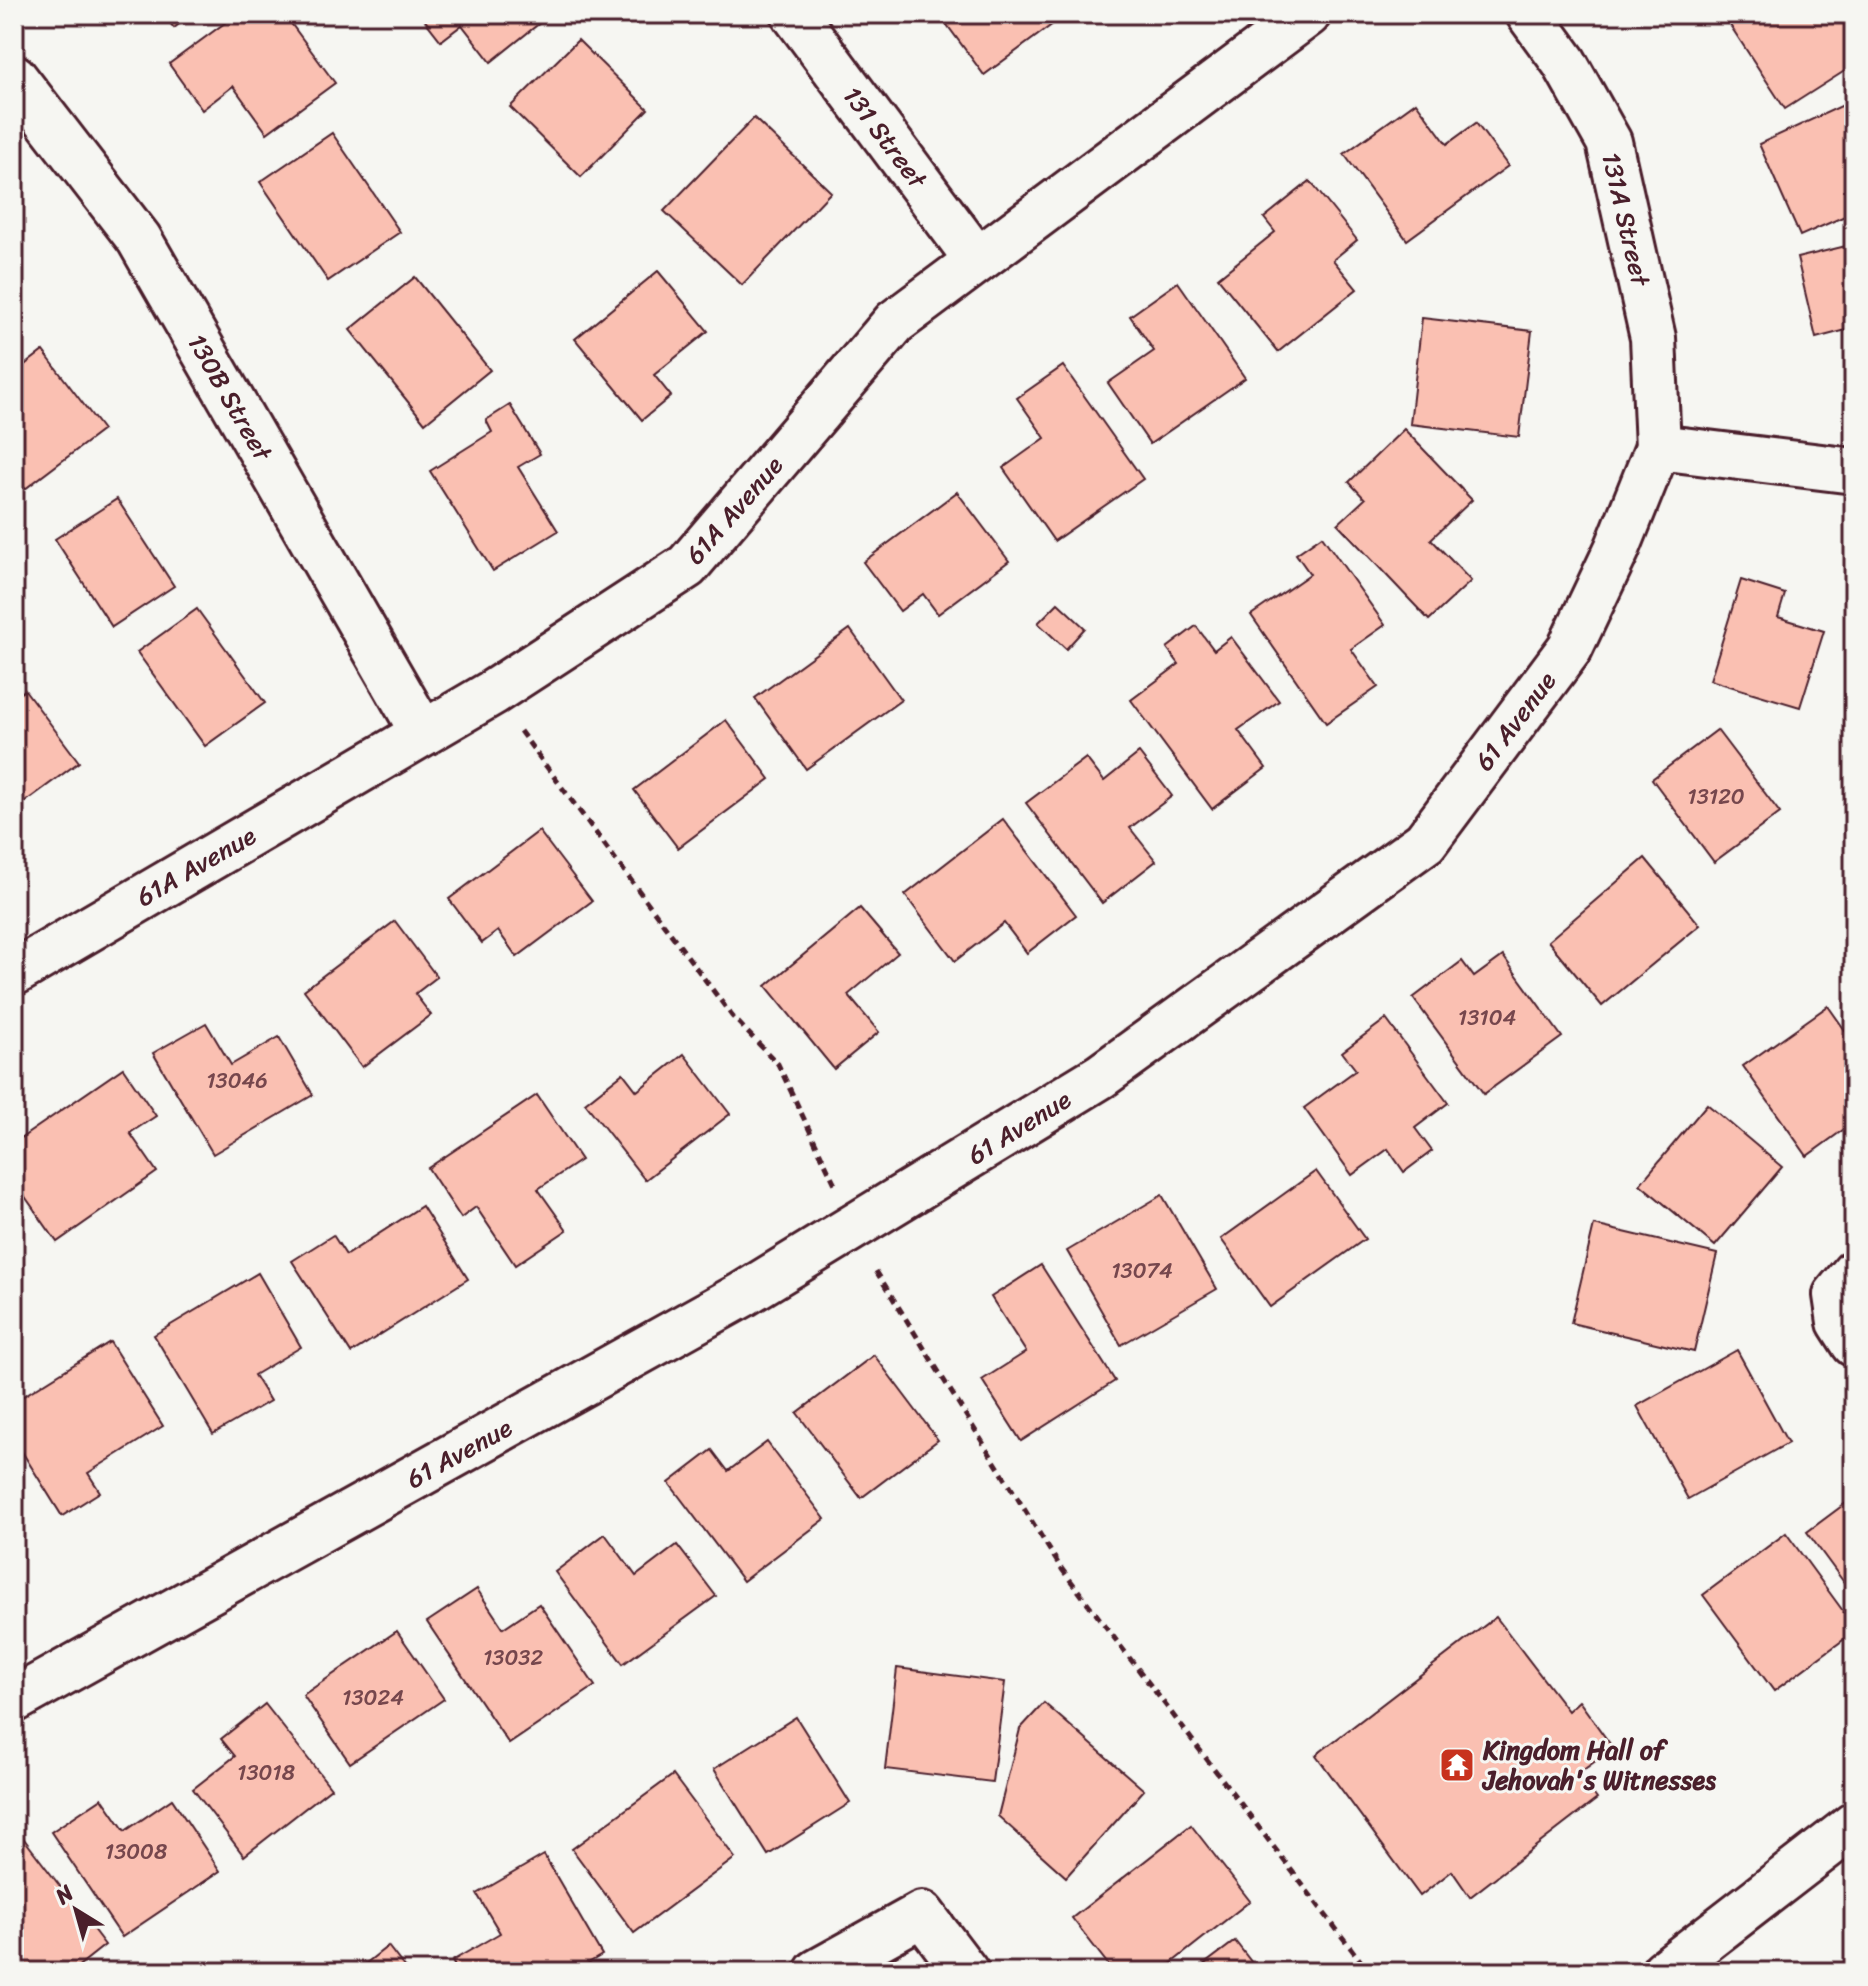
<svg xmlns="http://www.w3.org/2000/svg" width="1868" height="1986" viewBox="0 0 1868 1986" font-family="Sriracha,sans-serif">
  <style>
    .building { fill: #fac0b2; stroke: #4a1f2b; stroke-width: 2 }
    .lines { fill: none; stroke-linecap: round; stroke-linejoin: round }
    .minor-casing { stroke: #4a1f2b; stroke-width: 50 }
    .path { stroke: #4a1f2b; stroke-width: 5; stroke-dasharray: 8 6; stroke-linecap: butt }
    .minor { stroke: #f6f6f2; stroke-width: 44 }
    .labels { text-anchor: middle; stroke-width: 6; stroke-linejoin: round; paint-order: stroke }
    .number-label { font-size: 22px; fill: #76474d }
    .street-label { font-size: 26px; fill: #4a1f2b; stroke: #f6f6f2 }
    .poi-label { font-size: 26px; font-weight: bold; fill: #4a1f2b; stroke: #f6f6f2; text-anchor: start }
  </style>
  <rect width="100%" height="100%" fill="#f6f6f2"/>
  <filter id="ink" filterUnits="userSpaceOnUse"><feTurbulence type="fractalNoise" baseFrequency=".0125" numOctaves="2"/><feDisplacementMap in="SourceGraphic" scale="16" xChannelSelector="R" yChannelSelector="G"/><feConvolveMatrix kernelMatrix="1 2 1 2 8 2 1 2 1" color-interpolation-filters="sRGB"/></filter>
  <g filter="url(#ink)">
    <g class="building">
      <path d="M163,14H192L174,28Z"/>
      <path d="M237,14H284L335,83L267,133L233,86L202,110L169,64Z"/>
      <path d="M420,14H551L491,62L462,25L441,41Z"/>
      <path d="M939,14H1058L1061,18L984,75Z"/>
      <path d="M1733,14H1854V65L1785,109L1726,19Z"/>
      <path d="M578,40L648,109L581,177L510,107Z"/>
      <path d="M1854,100V212L1800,236L1759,144Z"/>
      <path d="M1416,102L1447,144L1476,123L1508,166L1407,240L1344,154Z"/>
      <path d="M754,118L831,192L742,285L664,211Z"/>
      <path d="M332,133L400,232L328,281L260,182Z"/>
      <path d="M1310,181L1357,240L1333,260L1357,289L1278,352L1218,278L1275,232L1264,218Z"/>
      <path d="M1854,244V328L1816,338L1797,258Z"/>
      <path d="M658,271L708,331L654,375L671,396L642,420L575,339Z"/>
      <path d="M415,277L490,370L425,423L350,330Z"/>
      <path d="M1178,282L1245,378L1150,444L1108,383L1154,351L1130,316Z"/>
      <path d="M1422,318L1532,331L1519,437L1410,424Z"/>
      <path d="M43,351L103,430L25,489L14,474V373Z"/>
      <path d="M1063,366L1143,479L1054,541L1003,468L1045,438L1017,398Z"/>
      <path d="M510,405L540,454L518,467L558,531L493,571L430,471L492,432L486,420Z"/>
      <path d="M1404,429L1472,500L1431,539L1471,581L1429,620L1338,524L1365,499L1349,482Z"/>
      <path d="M957,492L1009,561L938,614L923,594L900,611L863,562Z"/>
      <path d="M117,499L174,586L112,627L55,539Z"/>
      <path d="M1322,536L1385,625L1351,649L1378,687L1326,723L1251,615L1310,574L1296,554Z"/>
      <path d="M1741,580L1785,594L1778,617L1824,631L1800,707L1710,680Z"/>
      <path d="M1058,603L1085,628L1066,649L1038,623Z"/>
      <path d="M197,609L265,703L205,746L137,652Z"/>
      <path d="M1196,626L1214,650L1231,637L1279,701L1238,730L1266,768L1212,809L1131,700L1179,664L1167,648Z"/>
      <path d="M850,629L901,700L806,769L755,698Z"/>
      <path d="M25,690L79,762L14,810V698Z"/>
      <path d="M726,720L770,779L678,848L634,790Z"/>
      <path d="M1717,730L1780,813L1714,862L1652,779Z"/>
      <path d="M1139,753L1172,796L1130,828L1156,861L1102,903L1026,803L1086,758L1104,781Z"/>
      <path d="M1003,819L1076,915L1027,953L1004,923L955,961L905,895Z"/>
      <path d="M539,831L592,901L517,957L498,931L482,943L449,899Z"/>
      <path d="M1645,858L1700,925L1602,1006L1548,941Z"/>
      <path d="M860,908L898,953L848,995L879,1032L834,1069L766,986Z"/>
      <path d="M395,921L437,977L415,994L431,1015L362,1067L304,990Z"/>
      <path d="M1503,956L1562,1037L1484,1094L1413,998L1462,961L1474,977Z"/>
      <path d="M1828,1006L1854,1043V1122L1807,1156L1743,1066Z"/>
      <path d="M1386,1019L1448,1103L1415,1128L1432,1151L1404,1172L1388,1149L1352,1175L1304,1108L1356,1070L1342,1052Z"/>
      <path d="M206,1023L231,1065L279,1037L313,1095L213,1154L153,1053Z"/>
      <path d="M684,1054L730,1114L645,1180L585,1103L623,1073L637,1091Z"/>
      <path d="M123,1068L156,1116L130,1133L157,1172L57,1242L14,1181V1143Z"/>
      <path d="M537,1095L581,1160L538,1189L567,1230L515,1265L476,1207L461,1218L428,1168Z"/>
      <path d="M1707,1104L1782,1167L1715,1246L1640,1184Z"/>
      <path d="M1316,1171L1365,1239L1270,1307L1221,1239Z"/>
      <path d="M1162,1195L1217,1289L1121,1345L1067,1251Z"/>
      <path d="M422,1206L468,1279L351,1353L292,1261L333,1235L346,1255Z"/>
      <path d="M1594,1225L1717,1254L1694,1352L1571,1323Z"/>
      <path d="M1041,1265L1115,1381L1021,1441L982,1380L1026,1352L991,1297Z"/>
      <path d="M258,1273L301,1347L254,1375L270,1401L213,1434L154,1335Z"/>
      <path d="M110,1342L163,1426L88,1473L100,1492L62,1516L14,1439V1402Z"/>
      <path d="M1737,1350L1788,1443L1688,1499L1637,1406Z"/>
      <path d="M874,1355L938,1440L861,1498L797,1413Z"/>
      <path d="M767,1442L825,1519L743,1581L669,1483L712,1450L728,1471Z"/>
      <path d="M1854,1497V1596L1807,1532Z"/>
      <path d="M1786,1533L1854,1626V1632L1774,1691L1703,1595Z"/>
      <path d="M605,1534L636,1576L677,1545L716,1596L623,1664L555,1572Z"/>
      <path d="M477,1589L503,1628L539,1604L595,1686L509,1744L427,1622Z"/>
      <path d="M1496,1617L1568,1711L1579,1701L1613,1748L1578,1774L1597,1799L1470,1897L1452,1871L1420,1896L1316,1755Z"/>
      <path d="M397,1631L444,1699L350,1763L303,1695Z"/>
      <path d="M897,1668L1005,1682L992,1782L885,1769Z"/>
      <path d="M1044,1703L1144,1790L1066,1877L998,1816L1020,1729Z"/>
      <path d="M265,1704L331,1788L244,1856L193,1789L235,1756L221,1739Z"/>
      <path d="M796,1717L850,1803L768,1855L714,1769Z"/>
      <path d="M673,1775L735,1858L634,1933L572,1849Z"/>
      <path d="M102,1798L125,1831L172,1799L220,1871L122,1937L51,1832Z"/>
      <path d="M1191,1825L1250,1901L1160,1972H1114L1072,1918Z"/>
      <path d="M24,1839L105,1945L71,1972H14V1847Z"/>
      <path d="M544,1855L602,1955L573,1972H458L452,1961L500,1933L477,1894Z"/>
      <path d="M1235,1941L1259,1972H1194Z"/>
      <path d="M388,1946L408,1972H355Z"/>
      <path d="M1854,1956V1972H1832Z"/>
    </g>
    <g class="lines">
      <defs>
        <g id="minor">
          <path d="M794,14L977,260"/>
          <path d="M14,77L139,239L423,733"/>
          <path d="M1658,447L1854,471"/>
          <path d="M14,973L492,693L687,566L895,322L1308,14"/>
          <path d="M1854,1273L1836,1295L1840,1322L1854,1344"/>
          <path d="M14,1700L742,1295L1101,1076L1425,842L1570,648L1617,549L1658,447L1653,338L1609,142L1564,62L1529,14"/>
          <path d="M817,1972L922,1914L966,1972"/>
          <path d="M1664,1972L1854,1825"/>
        </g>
      </defs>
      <use href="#minor" class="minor-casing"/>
      <g class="path">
        <path d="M520,731L732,1016L778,1064L835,1184"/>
        <path d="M876,1271L1061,1568L1369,1972"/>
      </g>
      <use href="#minor" class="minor"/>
    </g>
  </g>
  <defs>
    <symbol id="temple-square" viewBox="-11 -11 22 22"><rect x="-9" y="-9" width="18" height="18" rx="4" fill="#c8321e" stroke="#f6f6f2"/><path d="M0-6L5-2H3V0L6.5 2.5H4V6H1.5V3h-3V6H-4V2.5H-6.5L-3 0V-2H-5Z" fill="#fff"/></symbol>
  </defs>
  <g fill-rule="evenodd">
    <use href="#temple-square" x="1437" y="1745" width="40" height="40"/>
  </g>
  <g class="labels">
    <g class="number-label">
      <text x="1716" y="804">13120</text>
      <text x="1487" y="1025">13104</text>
      <text x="237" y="1088">13046</text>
      <text x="1142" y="1278">13074</text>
      <text x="513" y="1665">13032</text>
      <text x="373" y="1705">13024</text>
      <text x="266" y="1780">13018</text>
      <text x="136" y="1859">13008</text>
    </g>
    <g class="street-label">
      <text transform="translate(885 137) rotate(53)" y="9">131 Street</text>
      <text transform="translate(1626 219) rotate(77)" y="9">131A Street</text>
      <text transform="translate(230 397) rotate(60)" y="9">130B Street</text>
      <text transform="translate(734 510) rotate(-49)" y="9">61A Avenue</text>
      <text transform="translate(1515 721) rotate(-53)" y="9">61 Avenue</text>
      <text transform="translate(196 866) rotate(-30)" y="9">61A Avenue</text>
      <text transform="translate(1019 1127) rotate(-32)" y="9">61 Avenue</text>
      <text transform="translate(459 1453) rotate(-29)" y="9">61 Avenue</text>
    </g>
    <g class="poi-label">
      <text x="1483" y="1759">Kingdom Hall of<tspan x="1483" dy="30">Jehovah's Witnesses</tspan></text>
    </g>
  </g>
  <rect width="1868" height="1986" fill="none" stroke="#f6f6f2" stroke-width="48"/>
  <rect x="24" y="24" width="1820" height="1938" fill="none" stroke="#4a1f2b" stroke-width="3" filter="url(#ink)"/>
  <g transform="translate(76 1910) rotate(323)" stroke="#f6f6f2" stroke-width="6" paint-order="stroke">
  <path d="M0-6L14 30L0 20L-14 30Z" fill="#4a1f2b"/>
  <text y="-12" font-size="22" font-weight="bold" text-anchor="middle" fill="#4a1f2b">N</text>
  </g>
</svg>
